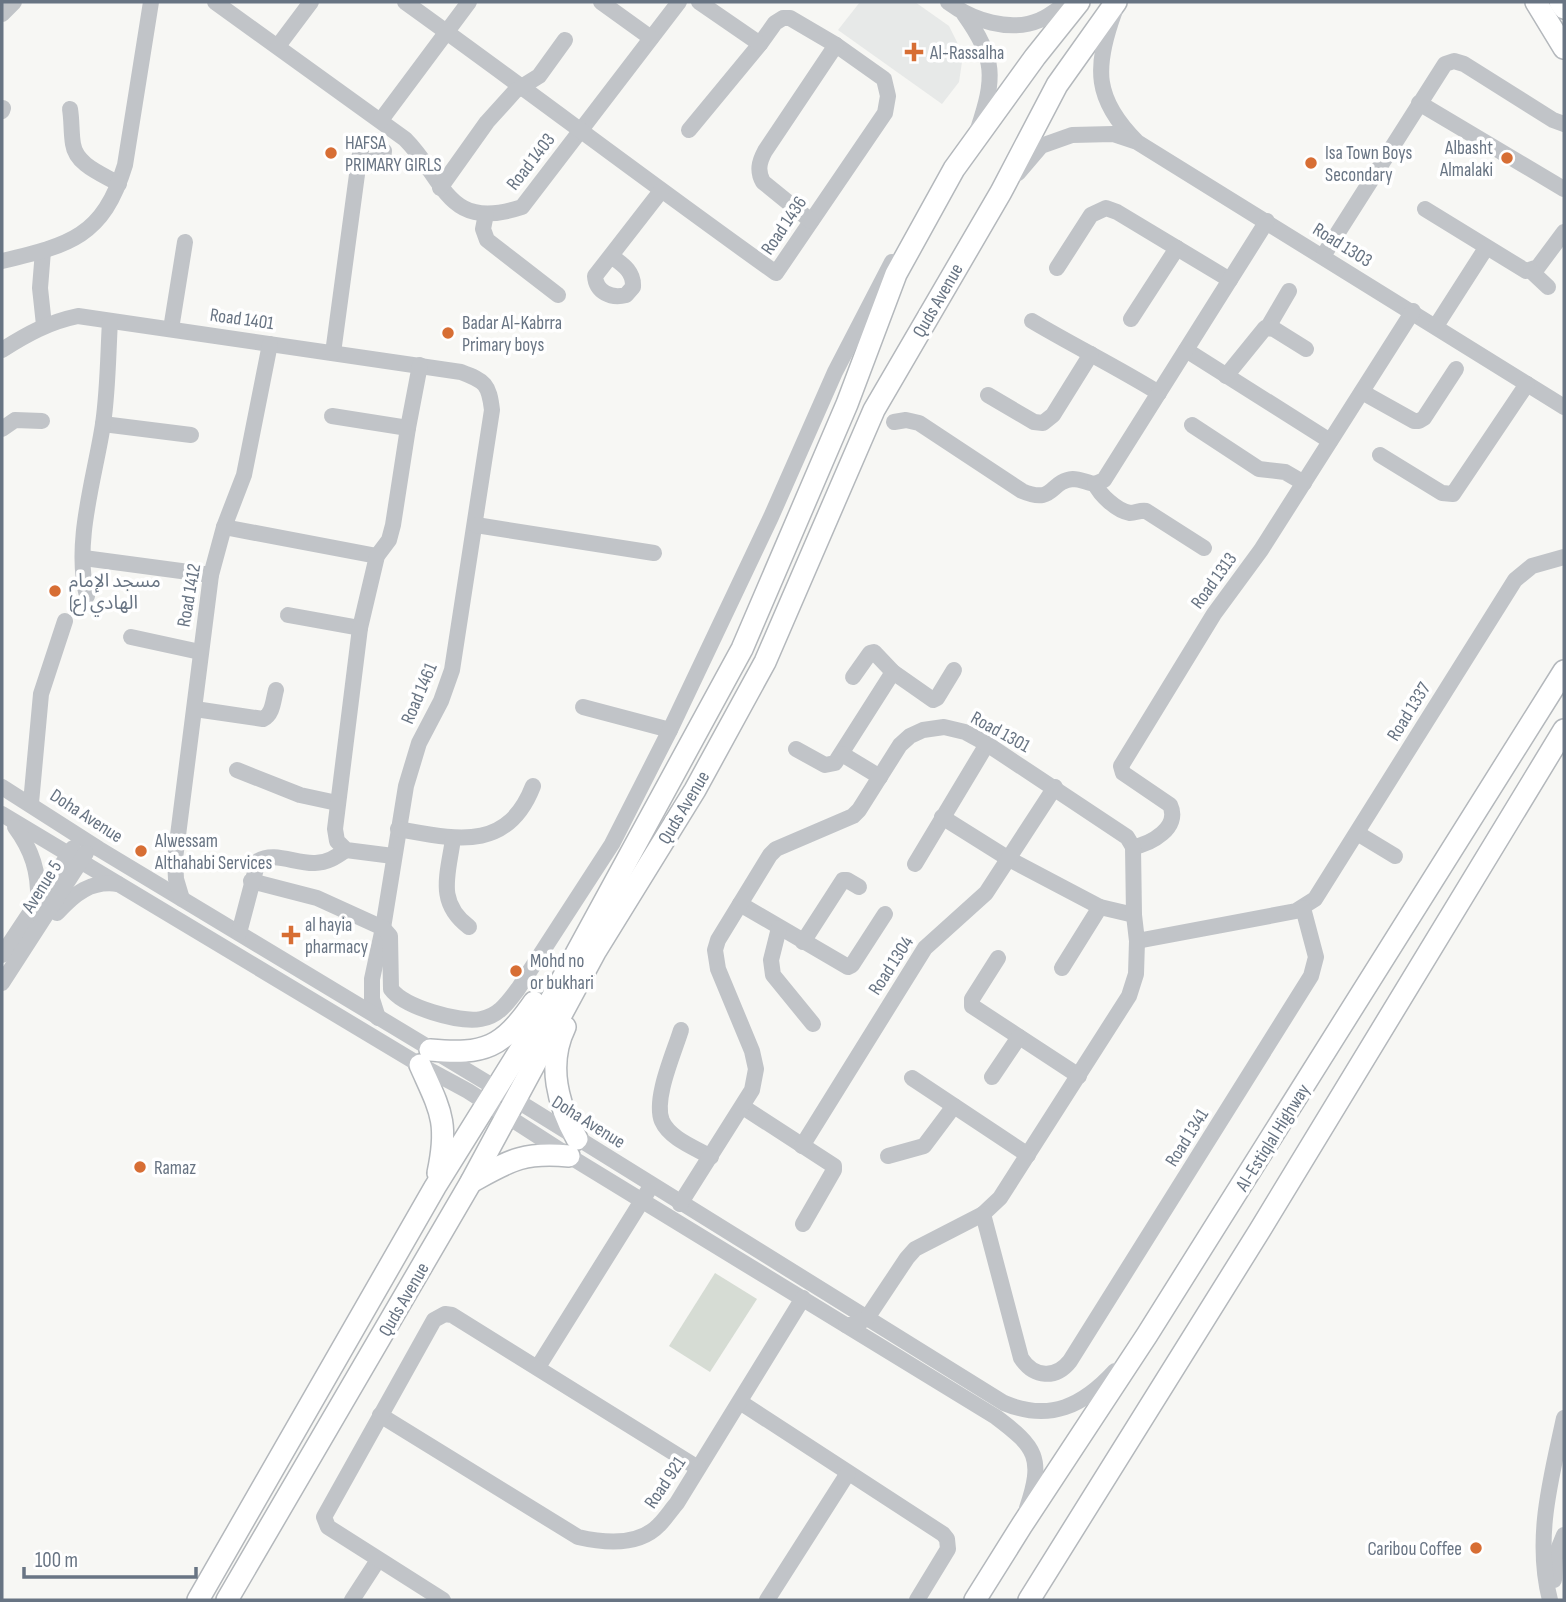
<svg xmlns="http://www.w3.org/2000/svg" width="1566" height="1602" viewBox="0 0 1566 1602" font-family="'Sofia Sans Condensed','Noto Sans Arabic',sans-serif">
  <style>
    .built { fill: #e7e9e8 }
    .park { fill: #d6dcd4 }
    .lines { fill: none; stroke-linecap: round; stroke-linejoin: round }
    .major-casing { stroke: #b4b8bc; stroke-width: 24 }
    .minor { stroke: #c1c4c8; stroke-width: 16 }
    .major { stroke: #fff; stroke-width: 21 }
    .poi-dot { fill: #d76e34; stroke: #fff; stroke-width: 2.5 }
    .labels { text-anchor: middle; stroke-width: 7; stroke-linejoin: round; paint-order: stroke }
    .poi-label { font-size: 19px; fill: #687483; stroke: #fff; text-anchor: start }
    .street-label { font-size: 19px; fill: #687483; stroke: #fff }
  </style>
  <rect width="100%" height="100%" fill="#f7f7f4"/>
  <path class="built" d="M860,2H915L949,26L957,42L962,62L959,82L942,104L838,30Z"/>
  <path class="park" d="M715,1273L757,1299L710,1372L669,1346Z"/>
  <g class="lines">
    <defs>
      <g id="major">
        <path d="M1536,2L1564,48"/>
        <path d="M1560,2L1564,8"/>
        <path d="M565,1027C547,1064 558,1105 577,1139"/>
        <path d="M430,1050C485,1055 502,1048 534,1002"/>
        <path d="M420,1065C440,1110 449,1121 438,1173"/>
        <path d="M471,1182C511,1160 522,1152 569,1156"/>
        <path d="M198,1600L435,1187L547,1007L742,649L847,404L896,274L954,169L1035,57L1079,2"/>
        <path d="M227,1600L471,1182L595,952L695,790L765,662L874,410L1001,192L1057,85L1116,2"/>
        <path d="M975,1600L1022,1525L1147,1335L1564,671"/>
        <path d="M1029,1600L1260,1230L1564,730"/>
      </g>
    </defs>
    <use href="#major" class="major-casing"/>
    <g class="minor">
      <path d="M215,2L405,139C446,180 446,232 522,207L679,2"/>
      <path d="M405,2C529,91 651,184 776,273L885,113L888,96L884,79L836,45L790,18H783L775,23L760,44L689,130"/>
      <path d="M601,2L651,38"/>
      <path d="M699,2L760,44"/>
      <path d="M948,2C972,20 1010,33 1040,20C1050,16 1059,8 1068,2"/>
      <path d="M1114,13C1094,68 1094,99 1137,142L1564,407"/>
      <path d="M2,14L14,2"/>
      <path d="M964,14C996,59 995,78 978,129"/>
      <path d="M278,46L311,2"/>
      <path d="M1419,103L1564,189"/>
      <path d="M70,109C72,121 71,132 73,144C76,165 102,174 119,184"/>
      <path d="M2,111L3,108"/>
      <path d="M381,120L469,2"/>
      <path d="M1018,173L1041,146L1072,135L1113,134L1134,141"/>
      <path d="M440,188L487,122L515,91L539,76L565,40"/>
      <path d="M1425,209L1526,271L1538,267L1564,232"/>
      <path d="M486,214L483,229L487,240L558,295"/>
      <path d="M811,221L763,182C757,171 759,162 765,151L836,45"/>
      <path d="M43,251L40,288L44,325"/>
      <path d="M611,256C622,264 634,271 633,287L626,295C611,299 596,292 595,276L661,191"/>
      <path d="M1323,256L1445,64L1454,61L1464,64L1553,120L1564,124"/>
      <path d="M2,261C70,245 103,237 125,165L151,2"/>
      <path d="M1057,268L1091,215L1106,208L1117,212L1230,280"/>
      <path d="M1531,271L1548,287"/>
      <path d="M1131,319L1177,248"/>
      <path d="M1032,321C1074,346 1117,367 1159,393"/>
      <path d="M1436,326L1486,248"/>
      <path d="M1268,327L1289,291"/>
      <path d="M171,329L185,242"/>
      <path d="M2,350C27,334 49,322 78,316L461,372C485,381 489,384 492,410L452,670L441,701L419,743L406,786L383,928L372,979V999L378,1018"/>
      <path d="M1186,350L1330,441"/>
      <path d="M333,353L358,167C359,159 360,148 365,142L371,141L384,151L383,159L358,163"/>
      <path d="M1226,376L1265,328L1274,329L1306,349"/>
      <path d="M1362,392L1414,421H1419L1424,418L1456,369"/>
      <path d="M988,395L1034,422L1043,423L1053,415L1091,354"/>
      <path d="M332,416L408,428"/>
      <path d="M894,422L906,420L919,423L1022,491C1055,505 1049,481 1073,479C1080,479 1088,483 1095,484"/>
      <path d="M103,424L191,435"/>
      <path d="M1192,425L1259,469L1285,472L1304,483"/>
      <path d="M2,429L15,420L42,421"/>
      <path d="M1380,455L1442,493L1453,494L1527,384"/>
      <path d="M1095,484L1104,480L1267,221"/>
      <path d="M1095,484C1100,495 1117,511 1130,513C1136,513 1140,510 1146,511L1204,548"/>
      <path d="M476,525L654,553"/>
      <path d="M224,527L377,556"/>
      <path d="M84,558L211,575"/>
      <path d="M87,596C73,543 95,477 103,424C108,390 108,355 110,321"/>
      <path d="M288,615L360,628"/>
      <path d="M131,637L200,652"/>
      <path d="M853,677L870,653L874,652L893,672L933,700L937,698L954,670"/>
      <path d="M583,707L670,730"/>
      <path d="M195,709L263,719C273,714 273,701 276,690"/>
      <path d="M796,749L825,765L835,763L893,672"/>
      <path d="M842,754L880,777"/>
      <path d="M237,770L300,795L337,803"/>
      <path d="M2,787L99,849L529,1108L1004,1403C1050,1422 1083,1406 1115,1371"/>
      <path d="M31,803L41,694L65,621"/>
      <path d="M2,814L420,1065L468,1091L569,1156L996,1417C1036,1447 1044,1458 1027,1508"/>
      <path d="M942,817L1009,859L1100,907L1134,915"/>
      <path d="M15,827C32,850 39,872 38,900"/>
      <path d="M398,829C455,839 507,853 533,786"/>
      <path d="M1357,833L1395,856"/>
      <path d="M453,839C448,875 436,902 469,927"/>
      <path d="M1133,847C1150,844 1181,828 1170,805L1123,773L1121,766L1214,614L1261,550L1413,311"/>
      <path d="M393,856L346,850L337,841L335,829L360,628L377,556L389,540L393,525L408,428L420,365"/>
      <path d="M915,864L987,744"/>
      <path d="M251,881L317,898L383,928L390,936L391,989C404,1007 459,1023 481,1019C499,1016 508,1002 518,989L612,844L670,730L771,517L835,372L892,262"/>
      <path d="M182,899L176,879L175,859L211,575L224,527L244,475L270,344"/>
      <path d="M740,904L848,967L852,965L885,914"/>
      <path d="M57,913C74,894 91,880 118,884"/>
      <path d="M779,928L771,960L773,975L813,1024"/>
      <path d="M239,933L258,861C274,851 296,864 315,863C327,863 336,857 346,850"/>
      <path d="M1137,941L1296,911L1315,899L1515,580L1532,566L1564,557"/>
      <path d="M803,942L843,880H847L859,887"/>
      <path d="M2,955L73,848"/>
      <path d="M998,958L972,999V1006L1079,1076"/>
      <path d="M1062,968L1100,907"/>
      <path d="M2,983L86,853"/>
      <path d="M681,1030C674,1053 653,1099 662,1121C670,1139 696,1148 711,1157"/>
      <path d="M992,1077L1019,1037"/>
      <path d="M912,1078L1028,1155"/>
      <path d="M743,1107L834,1166V1170L803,1224"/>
      <path d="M802,1146L925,948L986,893L1055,787"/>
      <path d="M888,1156L924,1146L954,1106"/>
      <path d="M680,1204L752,1090L756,1069L752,1051L718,969L715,950L718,940L770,855L776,849L853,816L859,810L900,745L910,736L923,730L944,727L965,732L987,744L1127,837L1133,847L1134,915L1137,941L1136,974L1129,996L1000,1198L983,1214L915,1249L907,1258L867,1318L855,1325H846"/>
      <path d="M983,1214L1021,1358C1034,1378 1056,1379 1070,1361L1311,976L1316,957L1303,908"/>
      <path d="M538,1367L648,1191"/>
      <path d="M740,1402L943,1534L947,1539L948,1549L917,1600"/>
      <path d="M380,1415L578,1537C604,1543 639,1546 659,1525C666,1518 671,1510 677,1503L803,1298"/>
      <path d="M1554,1580L1555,1557L1564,1535"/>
      <path d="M352,1600L378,1560"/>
      <path d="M443,1600L328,1527L324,1517L434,1320L445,1314L452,1315L698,1468"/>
      <path d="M767,1600L848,1473"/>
      <path d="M1550,1600C1534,1538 1551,1479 1564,1418"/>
    </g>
    <use href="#major" class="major"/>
  </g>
  <g class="poi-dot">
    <path d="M910.5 41.5h7v7h7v7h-7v7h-7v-7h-7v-7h7z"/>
    <circle cx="331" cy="153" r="7"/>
    <circle cx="1507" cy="158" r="7"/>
    <circle cx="1311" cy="163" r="7"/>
    <circle cx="448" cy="333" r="7"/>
    <circle cx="55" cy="591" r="7"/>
    <circle cx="141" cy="851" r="7"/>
    <path d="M287.5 924.5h7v7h7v7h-7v7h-7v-7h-7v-7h7z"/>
    <circle cx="516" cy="971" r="7"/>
    <circle cx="140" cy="1167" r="7"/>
    <circle cx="1476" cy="1548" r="7"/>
  </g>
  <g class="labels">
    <g class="poi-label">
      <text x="930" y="59">Al-Rassalha</text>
      <text x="345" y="149">HAFSA<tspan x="345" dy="22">PRIMARY GIRLS</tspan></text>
      <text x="1493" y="154" text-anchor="end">Albasht<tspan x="1493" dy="22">Almalaki</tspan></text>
      <text x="1325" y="159">Isa Town Boys<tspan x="1325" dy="22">Secondary</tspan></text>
      <text x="462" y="329">Badar Al-Kabrra<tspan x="462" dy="22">Primary boys</tspan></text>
      <text x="69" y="587">مسجد الإمام<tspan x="69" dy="22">الهادي (ع)</tspan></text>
      <text x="155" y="847">Alwessam<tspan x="155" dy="22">Althahabi Services</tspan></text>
      <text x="305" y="931">al hayia<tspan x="305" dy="22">pharmacy</tspan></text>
      <text x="530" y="967">Mohd no<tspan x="530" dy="22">or bukhari</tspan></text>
      <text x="154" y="1174">Ramaz</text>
      <text x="1462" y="1555" text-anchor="end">Caribou Coffee</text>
    </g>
    <g class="street-label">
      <text transform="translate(530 161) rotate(-52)" y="7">Road 1403</text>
      <text transform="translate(783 225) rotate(-56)" y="7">Road 1436</text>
      <text transform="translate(1343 244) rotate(32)" y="7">Road 1303</text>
      <text transform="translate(937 300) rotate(-60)" y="7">Quds Avenue</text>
      <text transform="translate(242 318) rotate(8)" y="7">Road 1401</text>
      <text transform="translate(1213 580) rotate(-54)" y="7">Road 1313</text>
      <text transform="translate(188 595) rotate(-80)" y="7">Road 1412</text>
      <text transform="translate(418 693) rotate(-67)" y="7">Road 1461</text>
      <text transform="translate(1408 711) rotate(-58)" y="7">Road 1337</text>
      <text transform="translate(1001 731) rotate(29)" y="7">Road 1301</text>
      <text transform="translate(683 807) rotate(-59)" y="7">Quds Avenue</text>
      <text transform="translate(87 815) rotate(33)" y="7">Doha Avenue</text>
      <text transform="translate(41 886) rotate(-58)" y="7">Avenue 5</text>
      <text transform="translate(890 965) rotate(-57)" y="7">Road 1304</text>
      <text transform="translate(589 1121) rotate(32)" y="7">Doha Avenue</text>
      <text transform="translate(1186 1137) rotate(-58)" y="7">Road 1341</text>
      <text transform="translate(1272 1137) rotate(-58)" y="7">Al-Estiqlal Highway</text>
      <text transform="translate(403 1299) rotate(-60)" y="7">Quds Avenue</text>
      <text transform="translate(664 1482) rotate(-56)" y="7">Road 921</text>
    </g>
  </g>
  <rect width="1566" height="1602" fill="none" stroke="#687483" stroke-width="7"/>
  <path d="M24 1567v10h172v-10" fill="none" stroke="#687483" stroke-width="3.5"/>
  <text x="35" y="1567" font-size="21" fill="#687483" stroke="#ffffff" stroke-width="5" paint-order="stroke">100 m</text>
</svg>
